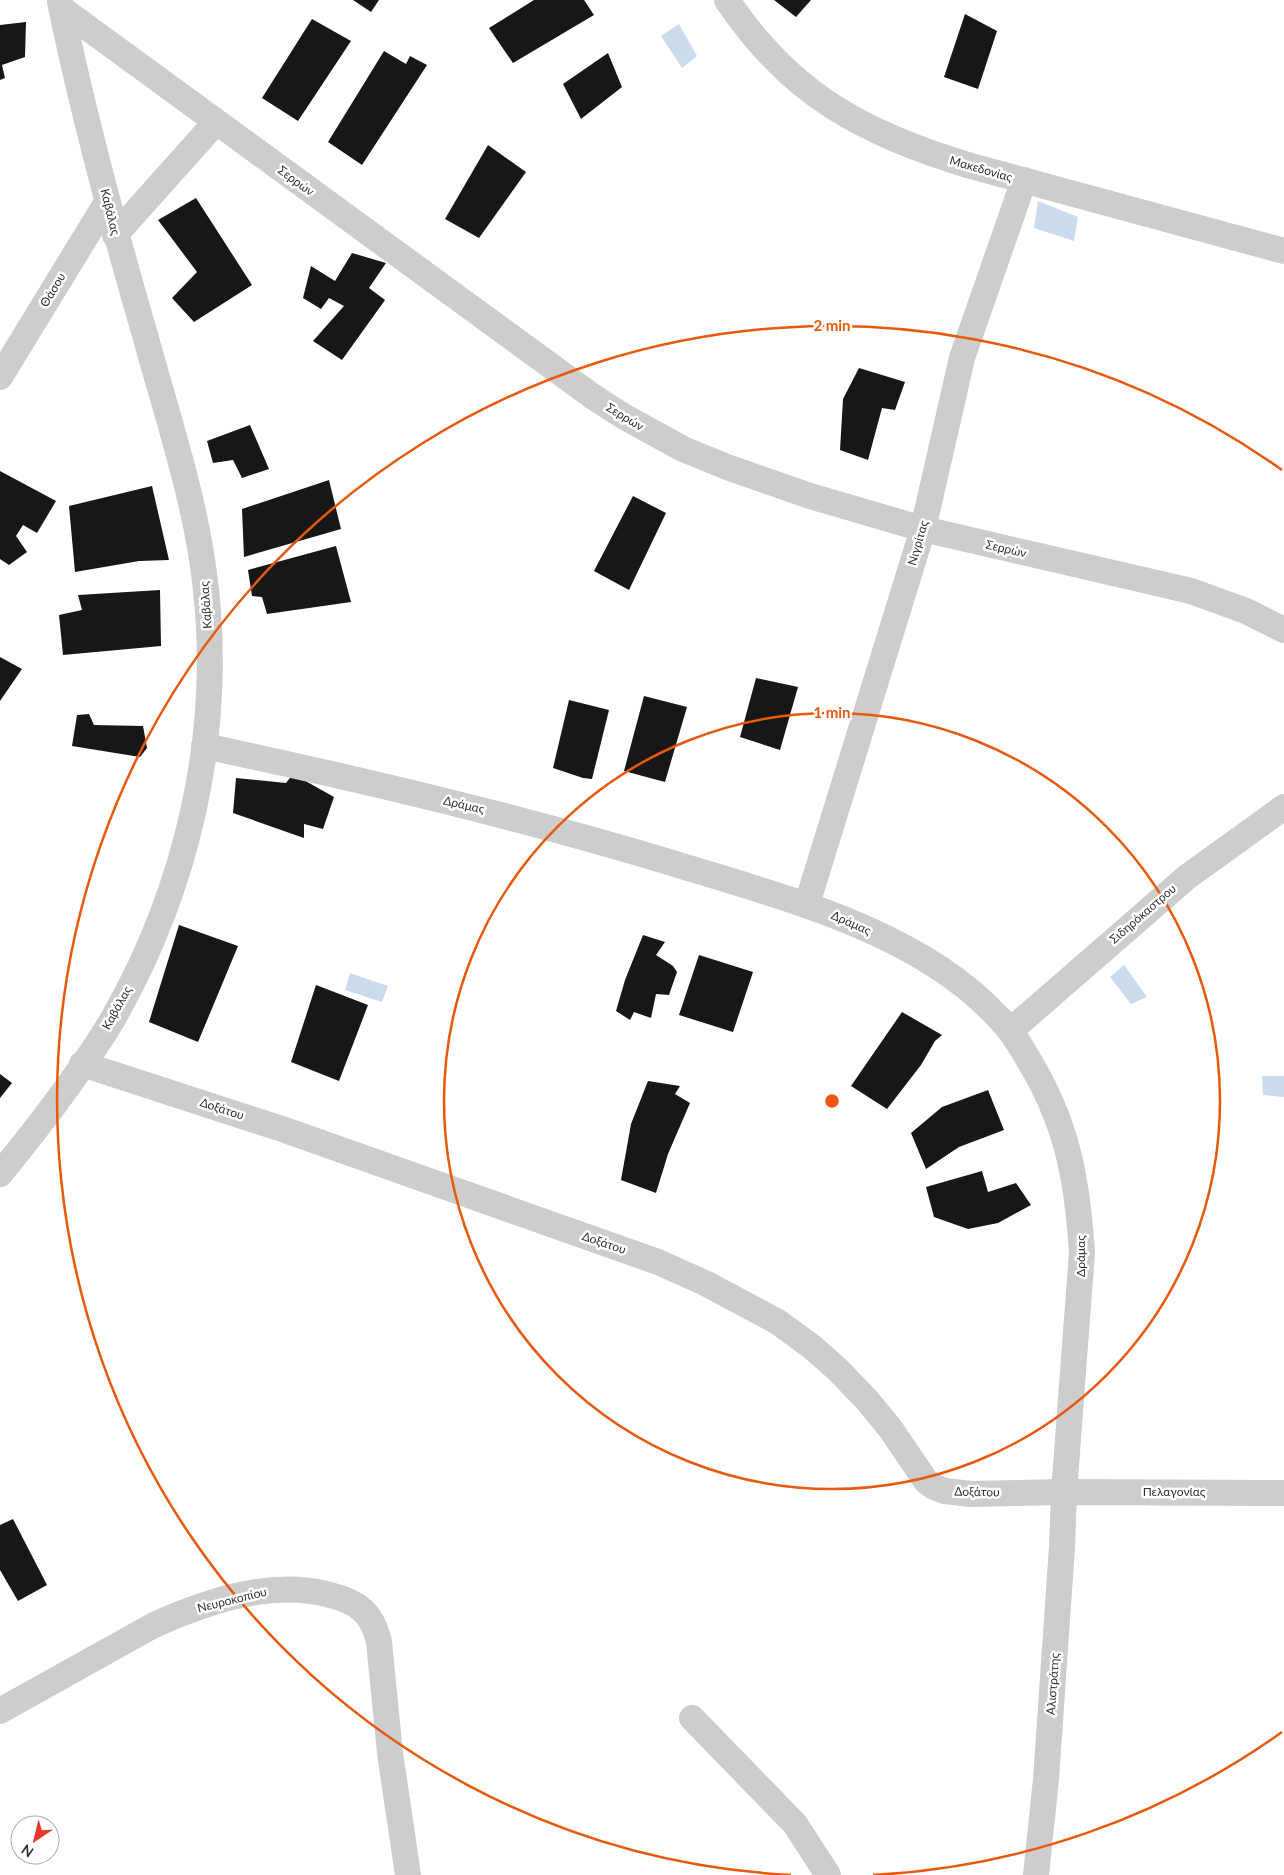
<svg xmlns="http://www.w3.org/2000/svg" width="1284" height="1875" viewBox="0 0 1284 1875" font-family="Lato,sans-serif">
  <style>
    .water { fill: #c9dbed }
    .building { fill: #171717 }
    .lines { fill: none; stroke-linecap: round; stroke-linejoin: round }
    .street { stroke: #cdcdcd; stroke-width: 26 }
    .ring { fill: none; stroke: #e8590c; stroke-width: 2.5 }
    .labels { text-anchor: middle; stroke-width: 5; stroke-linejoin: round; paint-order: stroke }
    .street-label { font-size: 12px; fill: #303030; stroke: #fff }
    .centre { fill: #e8590c; stroke: #fff; stroke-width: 2.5 }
    .ring-label { font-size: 15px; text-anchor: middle; font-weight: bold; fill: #e8590c; stroke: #fff; stroke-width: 5; stroke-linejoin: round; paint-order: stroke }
  </style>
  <rect width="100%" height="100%" fill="#fff"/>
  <g class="water">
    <path d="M679,24L697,56L682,68L661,36Z"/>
    <path d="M1038,201L1078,217L1074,241L1034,228Z"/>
    <path d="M1124,965L1147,997L1131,1004L1110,977Z"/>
    <path d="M350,973L388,986L382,1002L345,990Z"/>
    <path d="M1262,1076H1284V1097L1263,1095Z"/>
  </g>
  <g class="building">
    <path d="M353,0H379L371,12Z"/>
    <path d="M534,0H584L594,15L513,63L489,28Z"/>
    <path d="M774,0H811L796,17Z"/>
    <path d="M965,14L997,31L978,89L944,77Z"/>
    <path d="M312,19L351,41L298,121L262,98Z"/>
    <path d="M26,22L25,57L2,65L5,78L0,80V25Z"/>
    <path d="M384,51L406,64L410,56L427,65L362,165L328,142Z"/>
    <path d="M608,53L622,87L581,119L563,84Z"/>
    <path d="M488,145L526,172L479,238L445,219Z"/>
    <path d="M196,198L252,285L194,322L172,298L197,272L158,220Z"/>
    <path d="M352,253L386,263L369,288L385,300L342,360L313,341L344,306L329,298L321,309L303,298L311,266L335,281Z"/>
    <path d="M859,368L905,382L895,410L882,408L868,460L840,450L843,399Z"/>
    <path d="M250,425L269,469L242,478L233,460L213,463L207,441Z"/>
    <path d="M0,471L56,501L37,533L23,525L16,536L27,552L9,565L0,559Z"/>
    <path d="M329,480L341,529L244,557L242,509Z"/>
    <path d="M152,486L169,560L139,561L75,572L69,506Z"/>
    <path d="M633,496L666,513L629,590L594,571Z"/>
    <path d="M336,546L351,602L267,614L262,597L252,596L248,570Z"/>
    <path d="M160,590L161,646L63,655L59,615L82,610L78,595Z"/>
    <path d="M0,657L22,669L0,701Z"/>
    <path d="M756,678L798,687L780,750L740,737Z"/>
    <path d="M644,696L687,707L665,782L624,771Z"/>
    <path d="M569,700L609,710L592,779L583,778L553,768Z"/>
    <path d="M89,714L94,725L143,726L147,748L140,757L72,746L77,715Z"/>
    <path d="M293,774L334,797L323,829L304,824V838L233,813L236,778L286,783Z"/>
    <path d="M179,925L238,946L198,1042L149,1022Z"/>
    <path d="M643,935L665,942L656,955L673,966L677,972L669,995L656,994L651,1018L634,1012L630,1020L616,1011L625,980Z"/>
    <path d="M699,955L753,972L733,1032L679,1015Z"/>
    <path d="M316,985L368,1005L339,1081L291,1062Z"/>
    <path d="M902,1012L942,1035L935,1041L921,1065L887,1109L851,1086Z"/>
    <path d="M0,1074L12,1083L0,1098Z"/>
    <path d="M648,1081L680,1086L675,1094L690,1103L668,1154L656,1193L621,1180L631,1124Z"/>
    <path d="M988,1090L1004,1130L959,1147L926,1169L911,1133L942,1107Z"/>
    <path d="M982,1171L988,1192L1016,1183L1031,1205L998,1223L968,1229L934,1217L926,1187Z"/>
    <path d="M13,1519L47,1585L18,1601L0,1570V1525Z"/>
  </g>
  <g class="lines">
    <g class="street">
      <path d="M727,0C791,96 864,133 971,166L1284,251"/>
      <path d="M62,9L592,396L623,416L683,449L727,467L810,496L923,529L1191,591L1246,611L1284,630"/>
      <path d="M115,235L216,122"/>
      <path d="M0,377L107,202"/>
      <path d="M204,746C365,780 525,818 682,866C789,899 919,932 998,1017C1010,1029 1019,1043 1027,1057C1067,1122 1077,1177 1082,1252L1064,1492L1062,1547L1046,1779L1036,1875"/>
      <path d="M807,904L923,529L962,358L1024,180"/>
      <path d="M1010,1031L1187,877L1284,807"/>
      <path d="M82,1064L285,1130L658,1262L705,1283L778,1322L812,1347L837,1369L866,1399L890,1428L926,1481L934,1487L945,1491L971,1494L1064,1492L1284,1493"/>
      <path d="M0,1174C40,1125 82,1071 114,1017C187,888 222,738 206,590C197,503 168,419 145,335C113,225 83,114 60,2"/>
      <path d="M0,1711L154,1625C208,1601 271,1579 330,1595C358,1602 372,1612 379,1642L390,1753L408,1875"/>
      <path d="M692,1718L795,1824L828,1875"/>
    </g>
  </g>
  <g class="ring">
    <circle cx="832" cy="1101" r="388"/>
    <path d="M1282 1732A775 775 0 0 1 873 1875M791 1875A775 775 0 1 1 1282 470"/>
  </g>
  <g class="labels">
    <g class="street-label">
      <text transform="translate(981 169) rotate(16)" y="4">Μακεδονίας</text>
      <text transform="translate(296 181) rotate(36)" y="4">Σερρών</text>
      <text transform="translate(110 212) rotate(76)" y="4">Καβάλας</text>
      <text transform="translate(53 290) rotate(-59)" y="4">Θάσου</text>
      <text transform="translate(625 417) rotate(31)" y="4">Σερρών</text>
      <text transform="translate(918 543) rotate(-74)" y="4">Νιγρίτας</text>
      <text transform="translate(1006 549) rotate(13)" y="4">Σερρών</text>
      <text transform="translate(206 605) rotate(-94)" y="4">Καβάλας</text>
      <text transform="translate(464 805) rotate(13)" y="4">Δράμας</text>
      <text transform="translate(1143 914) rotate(-41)" y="4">Σιδηρόκαστρου</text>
      <text transform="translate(851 923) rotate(24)" y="4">Δράμας</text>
      <text transform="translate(117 1008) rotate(-61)" y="4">Καβάλας</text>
      <text transform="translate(222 1109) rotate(18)" y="4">Δοξάτου</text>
      <text transform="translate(604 1243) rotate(19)" y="4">Δοξάτου</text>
      <text transform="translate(1081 1256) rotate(-90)" y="4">Δράμας</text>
      <text transform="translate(977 1492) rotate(1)" y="4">Δοξάτου</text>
      <text x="1174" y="1496">Πελαγονίας</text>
      <text transform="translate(232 1600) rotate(-14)" y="4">Νευροκοπίου</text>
      <text transform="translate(1053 1684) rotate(-86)" y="4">Αλιστράτης</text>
    </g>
  </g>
  <circle cx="832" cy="1101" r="8" class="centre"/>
  <g class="ring-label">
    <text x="832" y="331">2 min</text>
    <text x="832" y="718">1 min</text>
  </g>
  <g transform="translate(35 1840) rotate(215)"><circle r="24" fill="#ffffff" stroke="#acacac"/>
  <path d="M0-4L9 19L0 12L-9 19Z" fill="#e9372f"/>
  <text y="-8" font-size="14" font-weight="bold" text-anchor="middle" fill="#303030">N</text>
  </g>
</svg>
